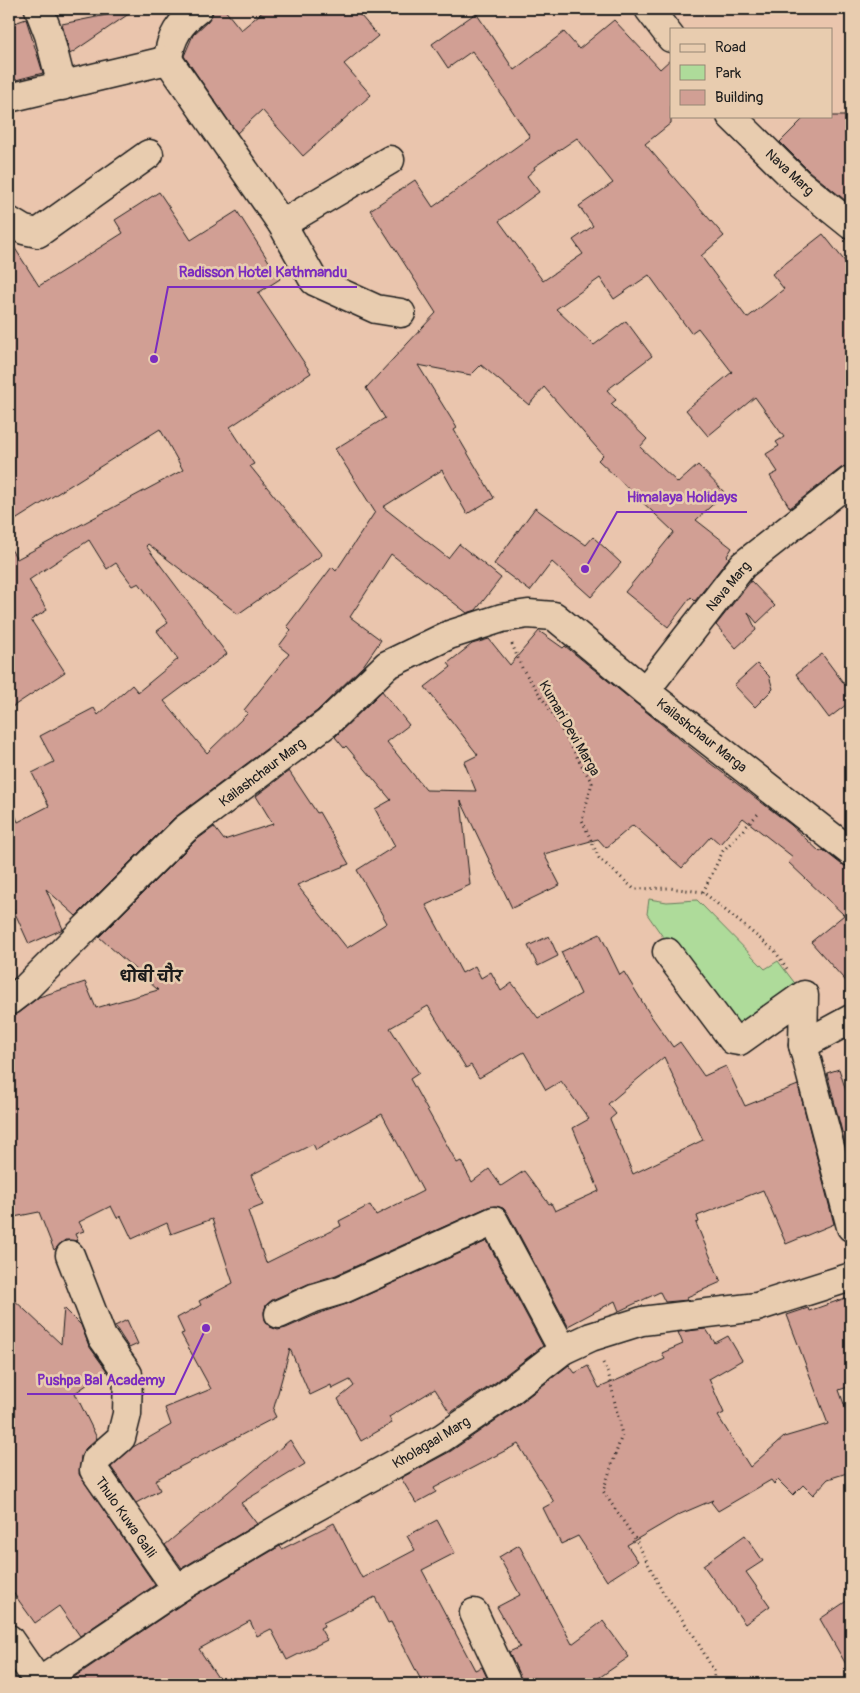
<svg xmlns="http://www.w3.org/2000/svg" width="860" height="1693" viewBox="0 0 860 1693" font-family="Pangolin,'Playpen Sans Deva',sans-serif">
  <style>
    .green { fill: #aedb9a; stroke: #657c5b }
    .building { fill: #d19f94; stroke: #1c1c1c; fill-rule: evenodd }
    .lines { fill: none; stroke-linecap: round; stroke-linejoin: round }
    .minor-casing { stroke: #1c1c1c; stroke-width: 31 }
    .major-casing { stroke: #1c1c1c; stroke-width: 31 }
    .path { stroke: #1c1c1c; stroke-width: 3; stroke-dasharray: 1 4; stroke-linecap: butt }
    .minor { stroke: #e8ccaf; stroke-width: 28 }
    .major { stroke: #e8ccaf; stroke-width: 28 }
    .labels { text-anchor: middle; stroke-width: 5; stroke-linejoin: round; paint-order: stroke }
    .street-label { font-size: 14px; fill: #1c1c1c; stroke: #e8ccaf }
    .neighbourhood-label { font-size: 15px; font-weight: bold; fill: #1c1c1c; stroke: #e8ccaf }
    .leader { fill: none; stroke: #7b2cbf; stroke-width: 2 }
    .callout-dot { fill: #7b2cbf; stroke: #e8ccaf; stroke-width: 2 }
    .callout-label { font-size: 15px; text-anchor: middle; font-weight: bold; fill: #7b2cbf; stroke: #e8ccaf; stroke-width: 5; stroke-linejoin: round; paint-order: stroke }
  </style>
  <rect width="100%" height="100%" fill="#eac5ad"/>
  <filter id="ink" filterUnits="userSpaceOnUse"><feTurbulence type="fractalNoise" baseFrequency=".02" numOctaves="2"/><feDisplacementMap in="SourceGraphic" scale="10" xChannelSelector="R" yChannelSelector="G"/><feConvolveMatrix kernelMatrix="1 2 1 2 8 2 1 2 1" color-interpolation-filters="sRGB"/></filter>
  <g filter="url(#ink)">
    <path class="green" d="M649,899L667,902L697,900L765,969L778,961L800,990L730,1033L647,914Z"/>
    <g class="building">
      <path d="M136,9L70,54L62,24Z"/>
      <path d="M219,9H224L241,30L266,9H355L378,36L344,64L371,95L303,156L262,110L237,133L184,56L193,35L208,21L213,12Z"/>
      <path d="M476,13L514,70L564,32L579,49L614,20L660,69L671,59V123L645,144L724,236L701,256L747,318L784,289L772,274L823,234L851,269V465L841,468L790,508L770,476L778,472L766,454L779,446L776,442L784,437L755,397L708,436L686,410L732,372L698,328L691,333L649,275L614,299L600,278L556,309L594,345L626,321L652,356L607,390L616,400L611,404L647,439L640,447L678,483L698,465L725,493L696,520L732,548L727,556L729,558L695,601L691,597L668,627L625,592L674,532L598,460L603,455L544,387L529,405L481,365L471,375L418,365L457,428L454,430L494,498L467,514L442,470L383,507L448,558L459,544L501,578L476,610L467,613L391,554L350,617L381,640L363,666L317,711L174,818L76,916L46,889L63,929L29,944L9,900V800L18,822L49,806L32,773L54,762L40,736L94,708L98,715L132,685L138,692L178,659L157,631L168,623L139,583L133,586L116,563L107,569L89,540L29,580L47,610L31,620L65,672L9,709V546L17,559L183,470L160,429L9,524V239L39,286L123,233L115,220L159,192L191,240L237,211L280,279L258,293L311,373L230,427L254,464L250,466L322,555L238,614L148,544L146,546L227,654L164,701L207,753L248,713L244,710L289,654L279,646L291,630L287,626L332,567L336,571L375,512L335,449L385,418L366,388L436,313L370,210L415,180L433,207L530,137L472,51L448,68L432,44ZM577,138L613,183L579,206L593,226L573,240L583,254L543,281L499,221L539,192L527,176L535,169L534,167Z"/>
      <path d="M26,19L43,73L12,81L9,60V25Z"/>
      <path d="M806,116H851V195L845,200L809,171L780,142Z"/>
      <path d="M535,508L586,545L593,537L621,563L591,597L552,562L530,591L494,564Z"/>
      <path d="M751,581L775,606L757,623L748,612L756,630L736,648L716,625Z"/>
      <path d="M539,631L563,648L565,646L702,757L791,825L820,852L823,850L841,864L851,867V987L811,942L844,915L788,862L793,857L743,818L720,844L711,836L682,868L633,825L606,848L598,839L544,854L560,885L512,908L461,801L470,885L426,905L462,973L475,966L481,978L491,972L501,991L512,983L538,1018L581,994L561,952L600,934L620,975L624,972L651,1016L673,1047L680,1042L704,1076L726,1066L745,1106L798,1085L834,1224L786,1244L763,1190L697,1216L699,1222L696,1223L721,1282L687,1297L688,1300L665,1302L660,1292L619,1311L615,1301L568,1326L508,1214L503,1208L496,1206L488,1207L336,1275L308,1284L272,1300L266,1305L264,1312L265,1320L270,1327L278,1330L286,1328L320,1313L347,1304L487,1241L543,1346L496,1382L450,1413L435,1389L389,1417L392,1423L361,1441L338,1399L354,1386L350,1380L332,1389L331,1385L310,1395L290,1349L273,1411L276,1417L155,1480L160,1490L136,1503L111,1467L133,1447L171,1425L165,1408L211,1389L181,1334L184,1333L177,1318L201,1305L199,1301L233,1283L212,1219L171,1234L167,1223L132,1239L121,1216L117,1218L111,1206L79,1222L84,1231L75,1234L78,1241L65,1240L54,1250L39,1212L9,1218V1016L18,1013L39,997L85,982L96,1008L158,990L99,937L195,841L214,827L224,840L273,824L256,796L289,771L317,813L319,812L349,864L297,885L347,948L387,923L357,870L395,846L375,809L391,800L346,746L344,748L335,737L382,691L409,725L387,742L426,790L476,791L464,762L478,755L425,687L451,667L448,663L472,644L489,639L510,665ZM428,1006L466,1068L471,1065L479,1078L524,1052L546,1090L561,1081L589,1119L573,1128L599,1191L555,1211L551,1203L549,1204L524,1171L501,1186L489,1169L472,1182L461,1161L457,1163L410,1079L419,1073L390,1028ZM664,1057L703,1140L633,1174L610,1119L616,1114L608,1104ZM382,1114L423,1191L376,1215L370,1205L339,1221L341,1226L266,1263L248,1211L263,1205L251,1175L313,1144L316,1150Z"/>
      <path d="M822,654L851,693V701L829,718L796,674Z"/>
      <path d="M757,664L769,676L773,689L755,707L734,685Z"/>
      <path d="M549,936L558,956L538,966L528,946Z"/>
      <path d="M839,1069L851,1106V1167L827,1073Z"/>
      <path d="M9,1295L61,1344L64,1308L81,1325L89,1346L107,1371L75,1393L97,1438L86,1448L81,1456L79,1474L155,1585L80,1636L59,1606L35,1623L9,1587Z"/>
      <path d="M851,1296V1386L839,1390L849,1418L851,1417V1476L849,1477L847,1473L828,1479L813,1495L803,1485L793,1495L778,1480L774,1484L771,1480L718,1511L711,1502L713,1500L678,1515L627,1545L638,1561L607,1581L578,1536L561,1544L543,1508L554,1502L518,1444L434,1488L436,1492L416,1503L401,1478L451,1451L515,1407L569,1365L575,1373L588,1366L599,1388L665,1359L662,1353L683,1344L678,1332L706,1329L715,1343L728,1336L742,1360L709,1379L724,1413L718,1416L750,1467L784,1437L828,1424L787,1315L808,1308L809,1311Z"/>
      <path d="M127,1320L138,1344L129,1348L115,1326Z"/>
      <path d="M290,1440L305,1464L241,1503L257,1524L182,1568L165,1545Z"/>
      <path d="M437,1520L455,1553L422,1570L475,1670L482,1667L490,1684H423L391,1622L388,1623L375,1597L323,1623L324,1626L320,1628L327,1640L287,1660L271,1629L257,1636L250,1621L199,1649L222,1684H64L185,1602L280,1546L282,1549L334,1523L362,1578L415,1550L407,1536Z"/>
      <path d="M745,1535L763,1561L746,1572L770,1606L745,1624L703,1565Z"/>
      <path d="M519,1545L572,1644L603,1621L629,1657L590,1684H522L509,1652L520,1647L497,1607L520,1595L499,1557Z"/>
      <path d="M851,1598V1673L820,1619Z"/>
    </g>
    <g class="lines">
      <defs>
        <g id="minor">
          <path d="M39,9L49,35L62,86"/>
          <path d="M649,9L671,38"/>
          <path d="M168,60L282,224L314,281L376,309L401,313"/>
          <path d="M168,60C170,37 180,23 198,9"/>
          <path d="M9,98L168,60"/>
          <path d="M731,116L799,183L851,225"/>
          <path d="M9,221L24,230L38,233L149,154"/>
          <path d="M282,224L390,160"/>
          <path d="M645,691L743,565L851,480"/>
          <path d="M667,952L733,1040L739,1041L804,995L803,1045L851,1227"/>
          <path d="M9,1001L26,988L185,829L327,723L387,665L449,635L502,618L528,614L554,616L645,691L851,852"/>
          <path d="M803,1045L851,1019"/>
          <path d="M70,1255L102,1337L128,1374L127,1414L121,1438L96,1460L94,1470L177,1589"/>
          <path d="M279,1314L314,1298L341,1290L494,1221L563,1350"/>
          <path d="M474,1613L507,1684"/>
          <path d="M39,1682L177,1589L307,1512L442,1438L505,1395L563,1350L591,1337L642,1321L757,1307L851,1277"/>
        </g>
        <path id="major" d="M9,1639L40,1684"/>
      </defs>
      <use href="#minor" class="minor-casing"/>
      <use href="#major" class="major-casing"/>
      <g class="path">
        <path d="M512,644L522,668L552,713L592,783L582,820L599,858L634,889L669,888L703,892L775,951L789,972"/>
        <path d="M703,892L723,851L758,814"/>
        <path d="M603,1363L609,1376L622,1435L603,1491L636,1540L662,1591L694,1636L714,1671V1684"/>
      </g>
      <use href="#minor" class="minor"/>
      <use href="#major" class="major"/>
    </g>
  </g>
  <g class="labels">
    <g class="street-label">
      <text transform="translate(790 172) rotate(43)" y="5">Nava Marg</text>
      <text transform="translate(728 586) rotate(-50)" y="5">Nava Marg</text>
      <text transform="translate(570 728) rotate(60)" y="5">Kumari Devi Marga</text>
      <text transform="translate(702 735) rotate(38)" y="5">Kailashchaur Marga</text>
      <text transform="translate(262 772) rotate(-37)" y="5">Kailashchaur Marg</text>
      <text transform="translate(431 1442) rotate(-31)" y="5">Kholagaal Marg</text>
      <text transform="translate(126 1517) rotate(55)" y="5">Thulo Kuwa Galli</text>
    </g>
    <g class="neighbourhood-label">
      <text x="151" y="982">धोबी चौर</text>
    </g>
  </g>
  <path class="leader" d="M154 359L168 287H357M585 569L617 512H747M206 1328L175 1394H27"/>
  <g class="callout-dot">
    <circle cx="154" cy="359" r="5"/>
    <circle cx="585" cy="569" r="5"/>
    <circle cx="206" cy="1328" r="5"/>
  </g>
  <g class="callout-label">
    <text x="263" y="277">Radisson Hotel Kathmandu</text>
    <text x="682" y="502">Himalaya Holidays</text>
    <text x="101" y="1385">Pushpa Bal Academy</text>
  </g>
  <rect width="860" height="1693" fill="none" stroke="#e8ccaf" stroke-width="30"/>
  <rect x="15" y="15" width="830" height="1663" fill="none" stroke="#1c1c1c" stroke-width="2" filter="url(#ink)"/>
  <rect x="670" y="28" width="162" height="90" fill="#e8ccaf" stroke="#968674"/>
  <rect x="680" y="44" width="25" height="8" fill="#e8ccaf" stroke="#968674"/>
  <text x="715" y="52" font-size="15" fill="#1c1c1c">Road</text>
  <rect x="680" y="65" width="25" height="15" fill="#aedb9a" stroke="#968674"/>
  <text x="715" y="78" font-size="15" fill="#1c1c1c">Park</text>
  <rect x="680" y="90" width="25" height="15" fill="#d19f94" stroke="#968674"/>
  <text x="715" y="102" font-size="15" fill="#1c1c1c">Building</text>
</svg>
